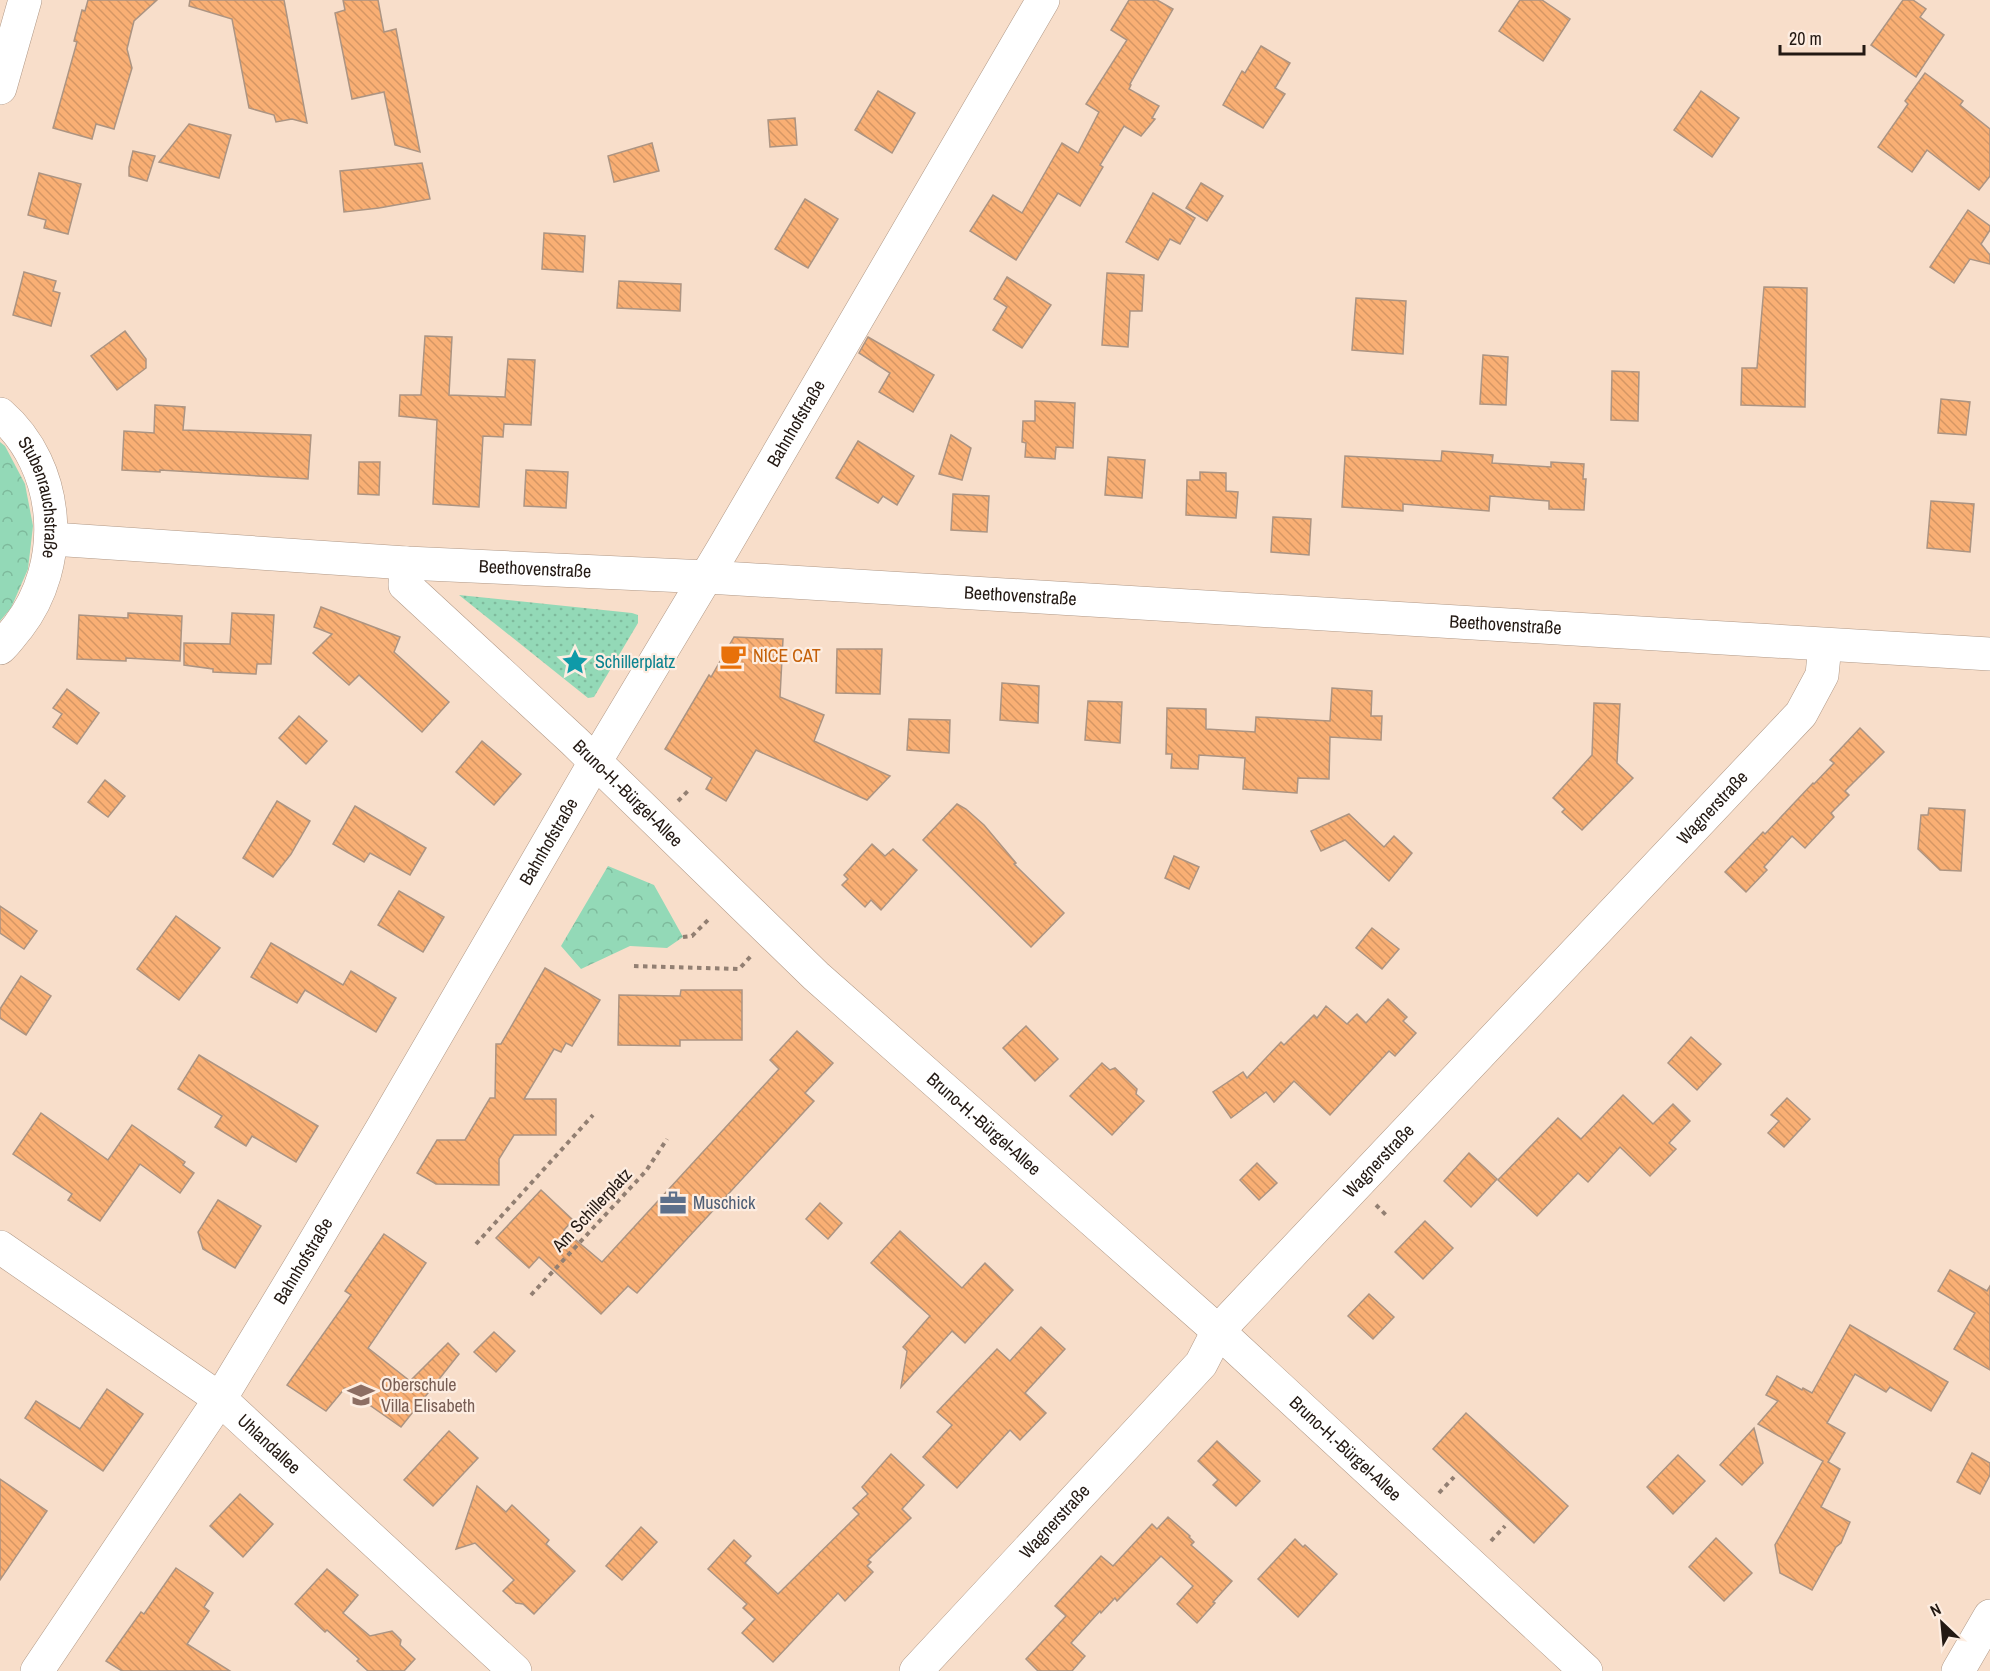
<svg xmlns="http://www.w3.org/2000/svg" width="1990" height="1671" viewBox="0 0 1990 1671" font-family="'Archivo Narrow',sans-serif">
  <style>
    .grass { fill: url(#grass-dots) }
    .park { fill: url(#park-crowns) }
    .building { fill: url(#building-back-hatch); stroke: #ac9482; stroke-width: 1.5 }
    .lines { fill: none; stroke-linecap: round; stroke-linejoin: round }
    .minor-casing { stroke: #b09886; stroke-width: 34 }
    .path { stroke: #927f72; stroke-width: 4; stroke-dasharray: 4.5 4.5; stroke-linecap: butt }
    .minor { stroke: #fff; stroke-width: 33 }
    .labels { text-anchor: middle; stroke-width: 4.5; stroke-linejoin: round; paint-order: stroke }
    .street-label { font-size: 18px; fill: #231913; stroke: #fdede1 }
    .food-label { font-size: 18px; fill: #c56008; stroke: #fdede1; text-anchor: start }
    .culture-label { font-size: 18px; fill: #0d838f; stroke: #fdede1; text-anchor: start }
    .service-label { font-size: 18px; fill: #4e5e75; stroke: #fdede1; text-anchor: start }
    .education-label { font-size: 18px; fill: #785e54; stroke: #fdede1; text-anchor: start }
  </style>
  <defs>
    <pattern id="grass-dots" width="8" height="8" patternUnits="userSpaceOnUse" patternTransform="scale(1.5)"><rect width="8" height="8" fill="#93d9b7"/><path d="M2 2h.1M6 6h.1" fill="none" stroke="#7eba9c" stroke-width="1.8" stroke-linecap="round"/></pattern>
    <pattern id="park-crowns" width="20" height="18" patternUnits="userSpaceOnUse" patternTransform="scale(1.5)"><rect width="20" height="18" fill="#93d9b7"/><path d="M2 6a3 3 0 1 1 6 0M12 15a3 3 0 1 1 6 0" fill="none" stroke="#7eba9c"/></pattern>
    <pattern id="building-back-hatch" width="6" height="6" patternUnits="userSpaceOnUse" patternTransform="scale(1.5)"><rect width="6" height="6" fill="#f9af74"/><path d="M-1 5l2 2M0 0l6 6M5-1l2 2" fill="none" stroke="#d59664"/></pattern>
  </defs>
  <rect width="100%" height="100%" fill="#f8deca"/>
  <path class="grass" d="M459,595L632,613L638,615V623L594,697L588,698Z"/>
  <g class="park">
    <path d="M0,442L5,446L25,484L33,526L28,569L11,608L0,621Z"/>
    <path d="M608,866L654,885L683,937L667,948L630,946L581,969L561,946Z"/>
  </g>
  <g class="building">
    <path d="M88,0H157L134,21L127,49L132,68L114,129L96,124L92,139L53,128L77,42L74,41L82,10L85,11Z"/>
    <path d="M190,0H284L307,123L292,119L276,122L274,115L249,108L232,19L189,6Z"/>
    <path d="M343,0H378L384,32L396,29L420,152L395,145L384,92L352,99L335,13L345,10Z"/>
    <path d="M1129,0H1157L1173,9L1130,84L1131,85L1129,89L1159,106L1152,118L1155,119L1141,136L1124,126L1100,165L1103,167L1080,206L1058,193L1016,260L970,231L993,195L1022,213L1062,143L1078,153L1099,112L1086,104L1127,40L1111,30Z"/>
    <path d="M1520,0H1542L1570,19L1543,61L1499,31Z"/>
    <path d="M1903,0H1913L1926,9L1920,17L1944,35L1916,77L1871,45Z"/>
    <path d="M1261,46L1290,63L1275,88L1285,94L1263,128L1223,105L1242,71L1245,73Z"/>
    <path d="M1925,73L1963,101L1960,105L1990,129V176L1979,190L1927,150L1912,172L1878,147L1908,104L1905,101Z"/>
    <path d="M878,91L915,113L892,153L855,130Z"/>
    <path d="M1701,91L1739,118L1712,157L1674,130Z"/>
    <path d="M795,118L797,145L770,147L768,120Z"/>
    <path d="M189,124L231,135L219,178L159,162Z"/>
    <path d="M652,143L659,171L614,182L608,156Z"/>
    <path d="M133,151L155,156L147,181L129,176V167Z"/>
    <path d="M422,163L430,199L379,208L344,212L340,171Z"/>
    <path d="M39,173L81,184L68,234L44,228L46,220L28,215Z"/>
    <path d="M1201,183L1223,196L1207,221L1186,208Z"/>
    <path d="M1153,193L1195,218L1180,244L1170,239L1158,260L1126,242Z"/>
    <path d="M805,199L838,219L808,268L775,249Z"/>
    <path d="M1968,210L1990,226V230L1981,244L1990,255V264L1970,259L1954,283L1930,267Z"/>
    <path d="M544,233L585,236L583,272L542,269Z"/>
    <path d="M24,272L56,281L53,291L60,293L51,326L13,315Z"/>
    <path d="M1107,273L1144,275L1142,311H1130L1128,347L1102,345Z"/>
    <path d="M1007,277L1051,305L1022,348L993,330L1007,307L994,299Z"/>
    <path d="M619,281L681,284L680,311L617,308Z"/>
    <path d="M1764,287L1807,288L1805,407L1741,405L1742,368H1757Z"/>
    <path d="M1356,298L1406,301L1403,354L1352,350Z"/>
    <path d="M125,331L146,359V368L117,390L91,356Z"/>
    <path d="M425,336L452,337L449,395L505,397L508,359L535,360L531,425L504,424L503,437L483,436L479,507L433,504L437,420L399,416L400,395H421Z"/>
    <path d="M868,337L934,375L913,412L879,392L890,373L859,353Z"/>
    <path d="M1483,355L1508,357L1506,405L1480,404Z"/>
    <path d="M1612,371L1639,372L1638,421L1611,420Z"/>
    <path d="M1941,399L1970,402L1966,435L1938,433Z"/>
    <path d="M1035,401L1075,403L1073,448L1056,447L1055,459L1025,457L1026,443L1022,442L1023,421H1035Z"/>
    <path d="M155,405L185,407L183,430L311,435L308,479L160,470V472L122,470L124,431L154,433Z"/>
    <path d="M951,435L971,448L962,480L939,474Z"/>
    <path d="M858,441L914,476L897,505L883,496L878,503L836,478Z"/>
    <path d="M1442,451L1493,455L1492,463L1551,467V462L1584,464L1583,479H1586L1584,510L1549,509V501L1490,496L1489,511L1403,504V511L1342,507L1345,456L1441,461Z"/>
    <path d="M1108,457L1145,460L1142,498L1105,495Z"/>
    <path d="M359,462H380L379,495L358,494Z"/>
    <path d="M526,470L568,472L566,508L524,506Z"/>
    <path d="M1200,472L1226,473V491L1238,492L1236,518L1186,515L1187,480H1200Z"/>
    <path d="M953,494L989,496L987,532L951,530Z"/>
    <path d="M1931,501L1974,504L1970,552L1927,548Z"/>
    <path d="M1273,517L1311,519L1309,555L1271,552Z"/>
    <path d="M321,607L400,637L394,652L449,702L422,732L359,675L349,685L313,653L332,634L314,627Z"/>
    <path d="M128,613L182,616L180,661L126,658V661L77,659L79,615L128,618Z"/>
    <path d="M232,613L274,615L271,664H257L256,674L213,672V669L184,665V643L230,644Z"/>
    <path d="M734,637L783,639L780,697L824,715L814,741L890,776L867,800L756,750L726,801L706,789L712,778L665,749L709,675L711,677Z"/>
    <path d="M837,649H882L880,694L836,693Z"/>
    <path d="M1002,683L1039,686L1038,723L1000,720Z"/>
    <path d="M1332,688L1372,691L1371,716H1382L1381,740L1330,737L1329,779L1298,778L1297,793L1243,789L1245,758L1199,755L1198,769L1171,768L1172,754H1166L1167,708L1206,709V729L1255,732L1256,717L1330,721Z"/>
    <path d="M67,689L99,713L77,744L53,727L62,714L53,708Z"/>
    <path d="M1088,701L1122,702L1120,743L1085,740Z"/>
    <path d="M1594,703L1620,704L1617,763L1633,778L1582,830L1562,812L1565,809L1553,798L1592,755Z"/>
    <path d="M299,716L327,741L306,764L279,738Z"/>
    <path d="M909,719L950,720L949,753L907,750Z"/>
    <path d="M1860,728L1884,752L1845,791L1849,795L1831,813L1834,817L1805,848L1792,836L1764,867L1767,870L1746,892L1725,872L1763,832L1765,834L1813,783L1814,784L1834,763L1830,760Z"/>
    <path d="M482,741L521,774L494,805L456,772Z"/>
    <path d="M105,780L125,796L108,817L88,802Z"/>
    <path d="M277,801L310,821L291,854L273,877L243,858Z"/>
    <path d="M957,804L966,809L984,825L1016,863L1014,864L1064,913L1031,947L923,840Z"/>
    <path d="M355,806L426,848L410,875L370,853L364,862L333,844Z"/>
    <path d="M1929,808L1965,810L1961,871L1940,870L1918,849L1921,815H1928Z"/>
    <path d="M1349,814L1384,847L1394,836L1412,853L1389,881L1345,840L1321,851L1311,831Z"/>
    <path d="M872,844L885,856L893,849L917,870L881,910L871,900L865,907L842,885L848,879L844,875Z"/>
    <path d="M1174,856L1199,867L1189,889L1165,878Z"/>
    <path d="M399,891L444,917L423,952L378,925Z"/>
    <path d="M0,906L37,931L24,949L0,933Z"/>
    <path d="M176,916L220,948L179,1000L137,969Z"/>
    <path d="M1372,928L1399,949L1382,969L1356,948Z"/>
    <path d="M271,943L343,985L351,971L396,998L376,1032L305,990L297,1003L251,977Z"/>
    <path d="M545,968L600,1000L572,1046L566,1043L561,1052L554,1049L524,1099H556V1135H514L499,1159V1185L436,1184L417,1173L437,1140H465L490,1098H495L496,1044H501Z"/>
    <path d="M21,976L51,996L26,1035L0,1018V1009Z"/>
    <path d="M681,990H742V1040H680V1046L618,1045L619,995L680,996Z"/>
    <path d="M1388,999L1407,1017L1403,1021L1416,1033L1395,1056L1389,1051L1330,1115L1294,1081L1274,1102L1266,1092L1231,1118L1213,1092L1243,1072L1247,1078L1281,1042L1284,1045L1314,1015L1317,1018L1326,1006L1347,1024L1357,1014L1366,1023Z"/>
    <path d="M1026,1026L1058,1059L1035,1081L1003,1048Z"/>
    <path d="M797,1031L833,1063L805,1093L814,1101L637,1293L628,1286L601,1314L539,1257L529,1268L496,1238L541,1190L573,1220L564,1230L602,1262L779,1069L770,1060Z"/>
    <path d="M1691,1037L1721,1064L1697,1090L1668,1063Z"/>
    <path d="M199,1055L318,1126L296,1162L252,1136L246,1146L215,1127L222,1116L178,1089Z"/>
    <path d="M1102,1063L1110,1070L1115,1068L1137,1089L1136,1094L1144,1101L1112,1135L1070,1096Z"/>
    <path d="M1623,1095L1653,1124L1673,1104L1690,1121L1669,1143L1676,1149L1650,1176L1620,1147L1588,1182L1578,1173L1537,1216L1498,1180L1558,1118L1581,1139Z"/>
    <path d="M1787,1098L1810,1119L1784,1147L1768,1133L1779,1121L1771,1115Z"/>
    <path d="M41,1113L108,1160L132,1125L185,1162L183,1165L194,1173L180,1193L140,1164L100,1221L68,1200L72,1194L13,1154Z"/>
    <path d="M1469,1153L1497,1179L1471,1207L1444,1181Z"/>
    <path d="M1257,1163L1277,1183L1259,1200L1240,1180Z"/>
    <path d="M218,1200L261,1226L235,1268L203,1249L198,1232Z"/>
    <path d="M820,1203L842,1223L828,1239L806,1219Z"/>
    <path d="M1425,1221L1453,1248L1423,1279L1395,1252Z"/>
    <path d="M900,1231L962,1288L985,1263L1013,1290L965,1343L952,1331L901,1387L907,1351L903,1347L930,1316L871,1263Z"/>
    <path d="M384,1234L426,1263L368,1348L410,1381L448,1343L459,1354L401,1427L345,1388L326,1411L287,1385L351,1295L345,1291Z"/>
    <path d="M1950,1270L1987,1291L1990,1286V1370L1954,1349L1975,1313L1938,1291Z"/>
    <path d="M1369,1294L1394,1317L1373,1339L1348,1316Z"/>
    <path d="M1850,1325L1948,1382L1931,1411L1890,1387L1886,1392L1855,1374L1827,1423L1845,1433L1828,1462L1840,1469L1821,1507L1850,1522L1841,1543L1836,1547L1812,1590L1780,1573L1775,1545L1823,1461L1758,1424L1778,1401L1766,1395L1777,1376L1802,1390L1803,1388L1812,1393Z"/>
    <path d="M1041,1327L1065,1349L1025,1393L1046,1413L1020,1440L1010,1430L957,1488L923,1457L952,1425L937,1412L997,1349L1010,1361Z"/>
    <path d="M494,1332L515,1351L496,1372L474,1352Z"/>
    <path d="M107,1389L143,1414L103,1471L25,1418L36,1401L80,1429Z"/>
    <path d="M1466,1413L1568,1506L1534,1543L1433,1449Z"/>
    <path d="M1754,1428L1763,1463L1742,1485L1720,1465Z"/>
    <path d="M449,1431L478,1458L433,1506L404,1480Z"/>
    <path d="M1217,1441L1260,1481L1236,1506L1213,1485L1218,1480L1198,1461Z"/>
    <path d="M1972,1453L1990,1463V1475L1980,1494L1957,1482Z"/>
    <path d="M891,1454L924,1485L902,1509L911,1518L868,1560L871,1562L867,1566L873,1572L845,1601L838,1593L773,1662L742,1633L755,1619L743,1608L747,1604L708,1569L734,1540L751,1556L745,1563L778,1594L859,1514L853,1508L868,1494L862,1487Z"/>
    <path d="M1678,1455L1705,1481L1673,1514L1647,1487Z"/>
    <path d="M0,1479L47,1511L0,1580Z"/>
    <path d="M477,1486L506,1512L512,1505L549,1540L546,1544L575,1571L534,1614L523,1604L516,1603L503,1591L514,1580L475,1543L456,1549Z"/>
    <path d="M240,1494L273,1524L243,1557L210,1526Z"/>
    <path d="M1168,1517L1190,1536L1189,1537L1194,1542L1191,1545L1232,1581L1213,1602L1215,1603L1197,1623L1177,1604L1193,1586L1161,1556L1117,1601L1115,1598L1101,1613L1100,1611L1071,1643L1085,1656L1072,1671H1038L1026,1659L1066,1616L1055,1606L1101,1556L1113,1566L1152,1524L1157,1529Z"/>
    <path d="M641,1527L657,1542L622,1580L606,1566Z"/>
    <path d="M1716,1538L1752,1573L1724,1601L1689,1567Z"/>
    <path d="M1295,1539L1303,1547L1305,1545L1337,1574L1298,1617L1258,1579Z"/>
    <path d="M176,1568L213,1593L204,1607L209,1611L187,1644L230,1671H122L106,1661L141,1612L144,1614Z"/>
    <path d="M327,1569L358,1595L343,1613L370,1636L392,1631L401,1640L400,1645L415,1659L404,1671H368L357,1661L359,1659L327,1630L325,1632L295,1604Z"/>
  </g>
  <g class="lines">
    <defs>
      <g id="minor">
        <path d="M0,88L25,0"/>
        <path id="s1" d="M0,414C61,467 67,564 18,627C12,634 7,642 0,648"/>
        <path id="s2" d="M52,539L406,563L707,577L1990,654"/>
        <path id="s3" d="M406,563L405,585L574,741L816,976L1218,1331L1586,1671"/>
        <path id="s4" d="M0,1247L220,1399L515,1671"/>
        <path id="s5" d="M37,1671L220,1399L298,1270L383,1127L595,762L724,547L1043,0"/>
        <path id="s6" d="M916,1671L1201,1364L1218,1331L1801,714L1822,675L1825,645"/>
        <path d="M1958,1671L1990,1616"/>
      </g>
    </defs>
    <use href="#minor" class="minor-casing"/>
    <g class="path">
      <path d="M678,801L688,791"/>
      <path d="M683,937L692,936L711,917"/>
      <path d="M634,966L739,969L751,956"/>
      <path d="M1376,1205L1386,1215"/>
      <path d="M476,1244L593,1115"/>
      <path d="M531,1295L646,1171L667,1139"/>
      <path d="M1439,1493L1454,1477"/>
      <path d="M1491,1541L1505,1526"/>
    </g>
    <use href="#minor" class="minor"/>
  </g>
  <defs>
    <symbol id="cafe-bare" viewBox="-9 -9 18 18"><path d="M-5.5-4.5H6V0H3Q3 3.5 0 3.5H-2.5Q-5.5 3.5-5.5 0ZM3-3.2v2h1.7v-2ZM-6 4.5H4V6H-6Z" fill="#e8710a" stroke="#fdede1" stroke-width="2.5" paint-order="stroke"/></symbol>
    <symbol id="sight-bare" viewBox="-9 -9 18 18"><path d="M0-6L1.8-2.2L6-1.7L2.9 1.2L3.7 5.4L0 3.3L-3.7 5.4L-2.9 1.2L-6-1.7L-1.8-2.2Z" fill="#0f9aa8" stroke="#fdede1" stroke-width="2.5" paint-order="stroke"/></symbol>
    <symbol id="office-bare" viewBox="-9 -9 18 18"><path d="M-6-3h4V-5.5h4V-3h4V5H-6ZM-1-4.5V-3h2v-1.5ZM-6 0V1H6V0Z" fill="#5c6f8a" stroke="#fdede1" stroke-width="2.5" paint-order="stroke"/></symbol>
    <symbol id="school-bare" viewBox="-9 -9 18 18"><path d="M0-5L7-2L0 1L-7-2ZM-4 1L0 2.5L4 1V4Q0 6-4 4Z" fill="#8d6e63" stroke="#fdede1" stroke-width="2.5" paint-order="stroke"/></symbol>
  </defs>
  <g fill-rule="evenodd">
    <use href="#cafe-bare" x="714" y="637" width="38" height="38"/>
    <use href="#sight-bare" x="556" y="643" width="38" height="38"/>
    <use href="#office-bare" x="654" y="1184" width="38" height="38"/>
    <use href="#school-bare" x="342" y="1376" width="38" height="38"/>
  </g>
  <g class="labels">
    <g class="street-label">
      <text dy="6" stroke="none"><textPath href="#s5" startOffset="1461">Bahnhofstraße</textPath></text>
      <text dy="6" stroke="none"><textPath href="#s1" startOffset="96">Stubenrauchstraße</textPath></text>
      <text dy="6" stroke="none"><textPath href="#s2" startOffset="484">Beethovenstraße</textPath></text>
      <text dy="6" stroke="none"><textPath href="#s2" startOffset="970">Beethovenstraße</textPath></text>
      <text dy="6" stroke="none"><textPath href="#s2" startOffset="1456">Beethovenstraße</textPath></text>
      <text dy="6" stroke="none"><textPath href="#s3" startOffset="327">Bruno-H.-Bürgel-Allee</textPath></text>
      <text dy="6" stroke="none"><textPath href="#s6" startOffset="1176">Wagnerstraße</textPath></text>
      <text dy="6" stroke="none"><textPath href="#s5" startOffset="975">Bahnhofstraße</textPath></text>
      <text dy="6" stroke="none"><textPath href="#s3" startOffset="813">Bruno-H.-Bürgel-Allee</textPath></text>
      <text dy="6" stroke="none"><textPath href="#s6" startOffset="690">Wagnerstraße</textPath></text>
      <text transform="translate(592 1210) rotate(-47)" y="6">Am Schillerplatz</text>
      <text dy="6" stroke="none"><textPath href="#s5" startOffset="489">Bahnhofstraße</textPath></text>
      <text dy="6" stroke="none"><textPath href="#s4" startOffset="334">Uhlandallee</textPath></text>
      <text dy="6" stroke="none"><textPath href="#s3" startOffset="1299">Bruno-H.-Bürgel-Allee</textPath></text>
      <text dy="6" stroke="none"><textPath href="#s6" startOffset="204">Wagnerstraße</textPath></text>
    </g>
    <g class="food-label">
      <text x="753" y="662">N´ICE CAT</text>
    </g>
    <g class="culture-label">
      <text x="595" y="668">Schillerplatz</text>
    </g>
    <g class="service-label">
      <text x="693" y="1209">Muschick</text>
    </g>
    <g class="education-label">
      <text x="381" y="1391">Oberschule<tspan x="381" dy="21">Villa Elisabeth</tspan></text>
    </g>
  </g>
  <g transform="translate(1942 1623) rotate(334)" stroke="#fdede1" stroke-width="4.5" paint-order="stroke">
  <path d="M0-4.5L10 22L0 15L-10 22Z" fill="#231913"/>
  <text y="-9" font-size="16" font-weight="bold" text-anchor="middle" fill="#231913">N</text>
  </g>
  <path d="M1780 45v9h84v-9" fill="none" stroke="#231913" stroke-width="3"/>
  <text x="1789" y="45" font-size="18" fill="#231913" stroke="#fdede1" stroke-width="4.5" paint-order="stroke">20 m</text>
</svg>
